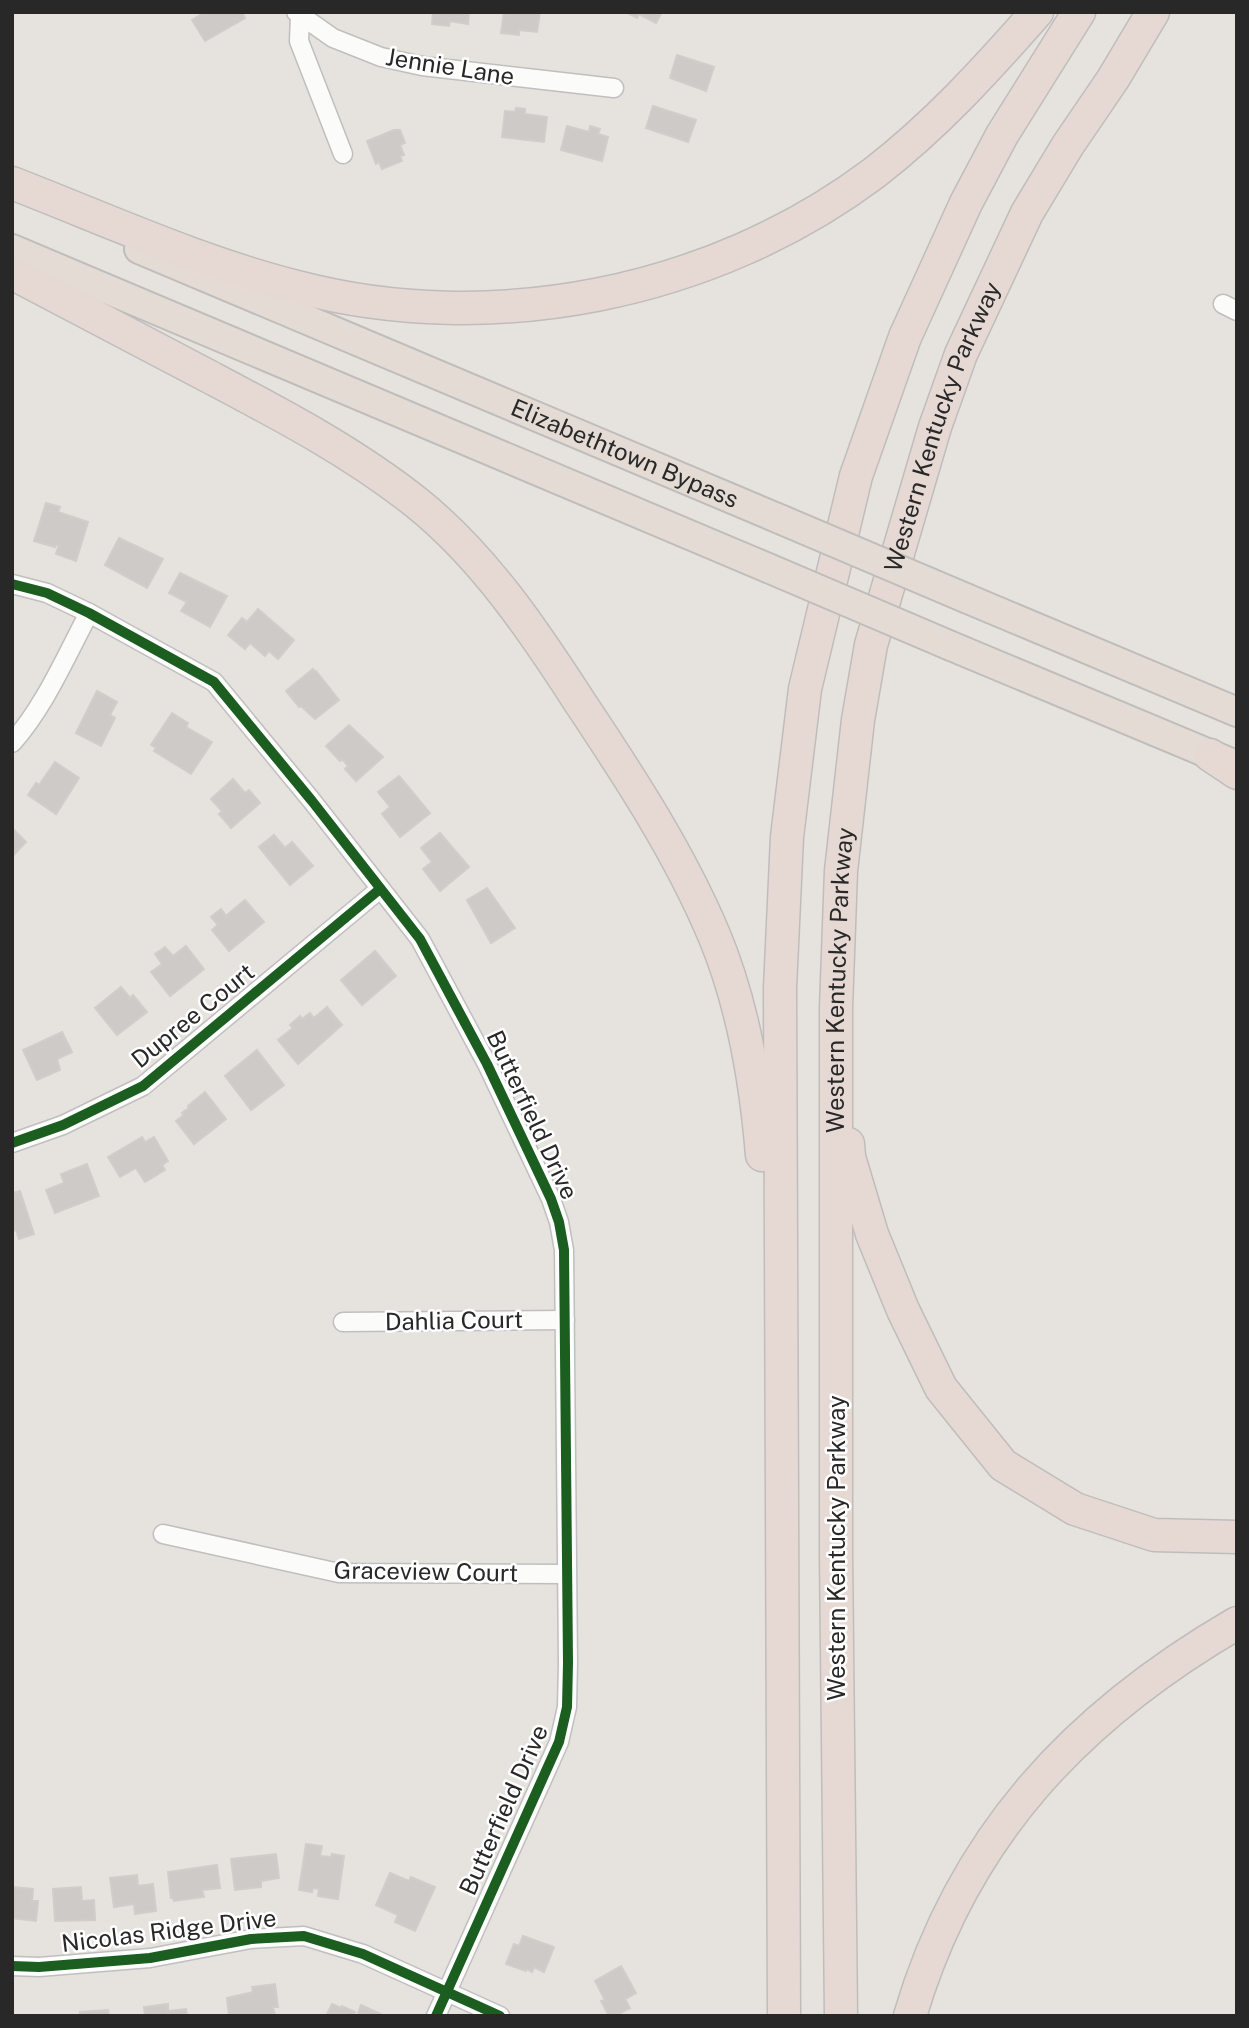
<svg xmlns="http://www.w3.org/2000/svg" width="1249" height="2028" viewBox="0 0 1249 2028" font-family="'Public Sans',sans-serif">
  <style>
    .building { fill: #cecac8; stroke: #d1cdca; stroke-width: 2 }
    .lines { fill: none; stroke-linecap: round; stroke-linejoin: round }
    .minor-casing { stroke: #c0bfbf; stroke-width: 21 }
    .trunk-casing { stroke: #bfbdbc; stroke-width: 32 }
    .motorway-casing { stroke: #bfbdbc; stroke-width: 35 }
    .minor { stroke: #fbfbfa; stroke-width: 18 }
    .trunk { stroke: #e4dbd4; stroke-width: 28 }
    .motorway { stroke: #e6d9d4; stroke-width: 32 }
    .trunk-bridge-casing { stroke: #bfbdbc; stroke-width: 32; stroke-linecap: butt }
    .trunk-bridge { stroke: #e4dbd4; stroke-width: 28 }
    .cycleway-casing { stroke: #fff; stroke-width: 15 }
    .cycleway { stroke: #1b5e20; stroke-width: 10 }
    .labels { text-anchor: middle; stroke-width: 5; stroke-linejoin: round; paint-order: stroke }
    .street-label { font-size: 24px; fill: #282828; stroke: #fff }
  </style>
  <rect width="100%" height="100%" fill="#e6e2de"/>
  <g class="building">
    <path d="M205,12H242L245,18L205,41L192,20Z"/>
    <path d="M433,12H469L468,24L450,21L449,26L432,24Z"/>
    <path d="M504,12H540L537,32L519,30V35L501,33Z"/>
    <path d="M626,12H662L656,23L639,14L637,18Z"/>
    <path d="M677,55L714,67L706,91L670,78Z"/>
    <path d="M653,106L696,120L688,142L646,128Z"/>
    <path d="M516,108L525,109V114L547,117L544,142L502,137L505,111L515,112Z"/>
    <path d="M567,126L589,132L590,126L600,129L598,134L608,137L602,161L561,150Z"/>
    <path d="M394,130H400L405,143L400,145L404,155L400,156L402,161L382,169L379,162L376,164L367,141Z"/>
    <path d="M46,503L60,507L58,512L88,522L76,561L56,554L59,545H56L55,547L34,541Z"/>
    <path d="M119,538L163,559L147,588L105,565Z"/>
    <path d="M180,573L227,596L210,627L181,611L187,602L169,593Z"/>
    <path d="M258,609L294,640L278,659L269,651L265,656L250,643L245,649L228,635L242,618L247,622Z"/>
    <path d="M313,669L315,672L316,671L339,700L315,719L301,706L299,707L286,691Z"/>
    <path d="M97,691L117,702L110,715L115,718L101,746L76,733Z"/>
    <path d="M172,713L188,723L186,727L212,742L191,774L154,751L156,748L151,745Z"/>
    <path d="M349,725L383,757L356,781L345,769L348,766L342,759L340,761L326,746Z"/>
    <path d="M55,762L79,778L56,814L28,795L36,783L39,785Z"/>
    <path d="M399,776L430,813L400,837L382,814L390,807L378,792Z"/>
    <path d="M233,779L245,793L249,790L260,803L231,828L219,814L222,811L211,799Z"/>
    <path d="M12,828L26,842L12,857Z"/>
    <path d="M440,833L469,867L440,891L423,869L432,862L421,848Z"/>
    <path d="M274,835L285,848L292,842L313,866L290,885L259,847Z"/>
    <path d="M487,888L515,928L491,943L467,900Z"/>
    <path d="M245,900L264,922L229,951L212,930L218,925L211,917L221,909L227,917V915Z"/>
    <path d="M186,946L204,969L170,996L151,972L162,964L155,954L165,947L173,956Z"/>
    <path d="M375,951L396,976L362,1005L341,980Z"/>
    <path d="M121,987L130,998L133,995L147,1012L117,1035L95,1008Z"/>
    <path d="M327,1007L342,1025L298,1064L278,1040L293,1028L290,1025L300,1016L302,1019L310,1013L314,1018Z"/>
    <path d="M62,1032L72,1052L57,1059L60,1070L37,1080L23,1050Z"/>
    <path d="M257,1050L284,1085L251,1110L225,1076Z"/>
    <path d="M205,1092L226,1119L194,1144L176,1121L184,1115L182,1113L189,1108L188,1106Z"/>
    <path d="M142,1137L145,1142L154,1137L168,1161L162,1165L165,1170L145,1182L136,1168L120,1177L108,1157Z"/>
    <path d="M87,1164L99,1196L55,1213L46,1190L64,1183L61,1174Z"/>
    <path d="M20,1191L34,1234L19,1239L16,1230L12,1231V1193Z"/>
    <path d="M306,1844L322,1846L320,1856L331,1857L332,1854L344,1856L338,1899L318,1896L319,1889L313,1888L312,1892L299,1890Z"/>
    <path d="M276,1854L279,1878L261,1881V1887L235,1890L231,1859Z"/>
    <path d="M217,1865L220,1888L202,1890L204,1897L174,1901L173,1898H171L168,1872Z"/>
    <path d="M390,1873L409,1881L411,1877L435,1887L415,1931L395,1922L398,1915L376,1905Z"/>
    <path d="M137,1875L138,1886L153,1884L156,1911L135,1914L134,1904L114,1907L110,1878Z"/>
    <path d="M12,1887L33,1889L32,1901H38L36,1921L12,1918Z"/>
    <path d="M81,1887L82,1901L94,1900L95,1920L55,1921L53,1889Z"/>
    <path d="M523,1936L554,1947L544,1972L534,1967L532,1972L527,1969L526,1971L506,1964L514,1944L519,1946Z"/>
    <path d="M621,1966L636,1993L625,1999L630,2008L615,2016H609L601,2001L605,2000L595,1981Z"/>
    <path d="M275,1984L278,2007H273L275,2016H229L227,1998L253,1992L252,1987Z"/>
    <path d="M168,2004V2011L186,2009L187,2016H145L144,2007Z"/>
    <path d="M332,2004L341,2008L342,2006L355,2012L353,2016H326Z"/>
    <path d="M361,2005L383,2015L382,2016H357Z"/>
    <path d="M108,2010L109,2016H80V2012Z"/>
  </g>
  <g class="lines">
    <defs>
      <g id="minor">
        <path d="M296,12L333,38L381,57L422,66L614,88"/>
        <path d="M300,16L299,41L343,154"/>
        <path d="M1223,304L1237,311"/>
        <path d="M12,584L47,593L89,613L214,682L312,801L420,939L487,1064L551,1199L559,1222L564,1250L568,1663L567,1707L559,1742L436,2016"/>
        <path d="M12,743C45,706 66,656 89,613"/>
        <path d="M12,1143L63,1125L143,1086L380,889"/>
        <path d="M343,1322L565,1320"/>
        <path d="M163,1534L339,1573L567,1574"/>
        <path d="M12,1966L39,1967L150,1958L251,1939L304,1936L363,1954L500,2016"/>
      </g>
      <g id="trunk">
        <path d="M12,249L768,568"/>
        <path id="s1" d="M139,249L782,520"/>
        <path d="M968,599L1237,712"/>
        <path d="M951,646L1231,763"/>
      </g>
      <g id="motorway">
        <path d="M12,183C105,219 201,263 297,287C492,338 713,294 874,173C935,126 986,70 1037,12"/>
        <path d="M12,273C77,307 143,342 208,376C280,414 353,452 417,503C484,557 533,630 579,701C629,776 679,852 714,935C743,1004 756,1081 762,1155"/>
        <path d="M1210,755L1237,773"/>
        <path d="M848,1144L849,1157L872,1234L903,1310L941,1388L1003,1465L1075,1509L1154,1535L1237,1537"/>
        <path d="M784,2016L780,988L787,837L805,689L856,476L905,337L966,203L1002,135L1079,12"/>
        <path id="s2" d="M841,2016L836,1554V1008L841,871L858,720L871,645L935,427L961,354L1027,213L1068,145L1113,79L1153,12"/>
        <path d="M910,2016C963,1836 1077,1716 1237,1623"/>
      </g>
    </defs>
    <use href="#minor" class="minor-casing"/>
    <use href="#trunk" class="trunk-casing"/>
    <use href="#motorway" class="motorway-casing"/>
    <use href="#minor" class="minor"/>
    <use href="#trunk" class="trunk"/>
    <use href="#motorway" class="motorway"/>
    <defs>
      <g id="trunk-bridge">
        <path d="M782,520L968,599"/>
        <path d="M768,568L951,646"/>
      </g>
    </defs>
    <use href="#trunk-bridge" class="trunk-bridge-casing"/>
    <use href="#trunk-bridge" class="trunk-bridge"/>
    <defs>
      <g id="cycleway">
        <path d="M12,584L47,593L89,613L214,682L312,801L420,939L487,1064L551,1199L559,1222L564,1250L568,1663L567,1707L559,1742L436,2016"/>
        <path d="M12,1143L63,1125L143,1086L380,889"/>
        <path d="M12,1966L39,1967L150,1958L251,1939L304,1936L363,1954L500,2016"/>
      </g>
    </defs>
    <use href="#cycleway" class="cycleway-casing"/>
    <use href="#cycleway" class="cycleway"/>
  </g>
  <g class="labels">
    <g class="street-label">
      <text transform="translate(450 67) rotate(9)" y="8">Jennie Lane</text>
      <text dy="8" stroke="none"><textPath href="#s2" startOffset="1603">Western Kentucky Parkway</textPath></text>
      <text dy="8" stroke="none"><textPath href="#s1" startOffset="527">Elizabethtown Bypass</textPath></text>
      <text dy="8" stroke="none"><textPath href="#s2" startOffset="1036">Western Kentucky Parkway</textPath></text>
      <text transform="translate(193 1016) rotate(-39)" y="8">Dupree Court</text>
      <text transform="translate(532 1115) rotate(65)" y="8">Butterfield Drive</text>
      <text transform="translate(454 1321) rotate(-1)" y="8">Dahlia Court</text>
      <text transform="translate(837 1548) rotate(-90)" y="8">Western Kentucky Parkway</text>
      <text transform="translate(426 1572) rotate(1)" y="8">Graceview Court</text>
      <text transform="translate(504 1810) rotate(-66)" y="8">Butterfield Drive</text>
      <text transform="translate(169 1931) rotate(-7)" y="8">Nicolas Ridge Drive</text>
    </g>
  </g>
  <rect width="1249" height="2028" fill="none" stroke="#282828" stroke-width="28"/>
</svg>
